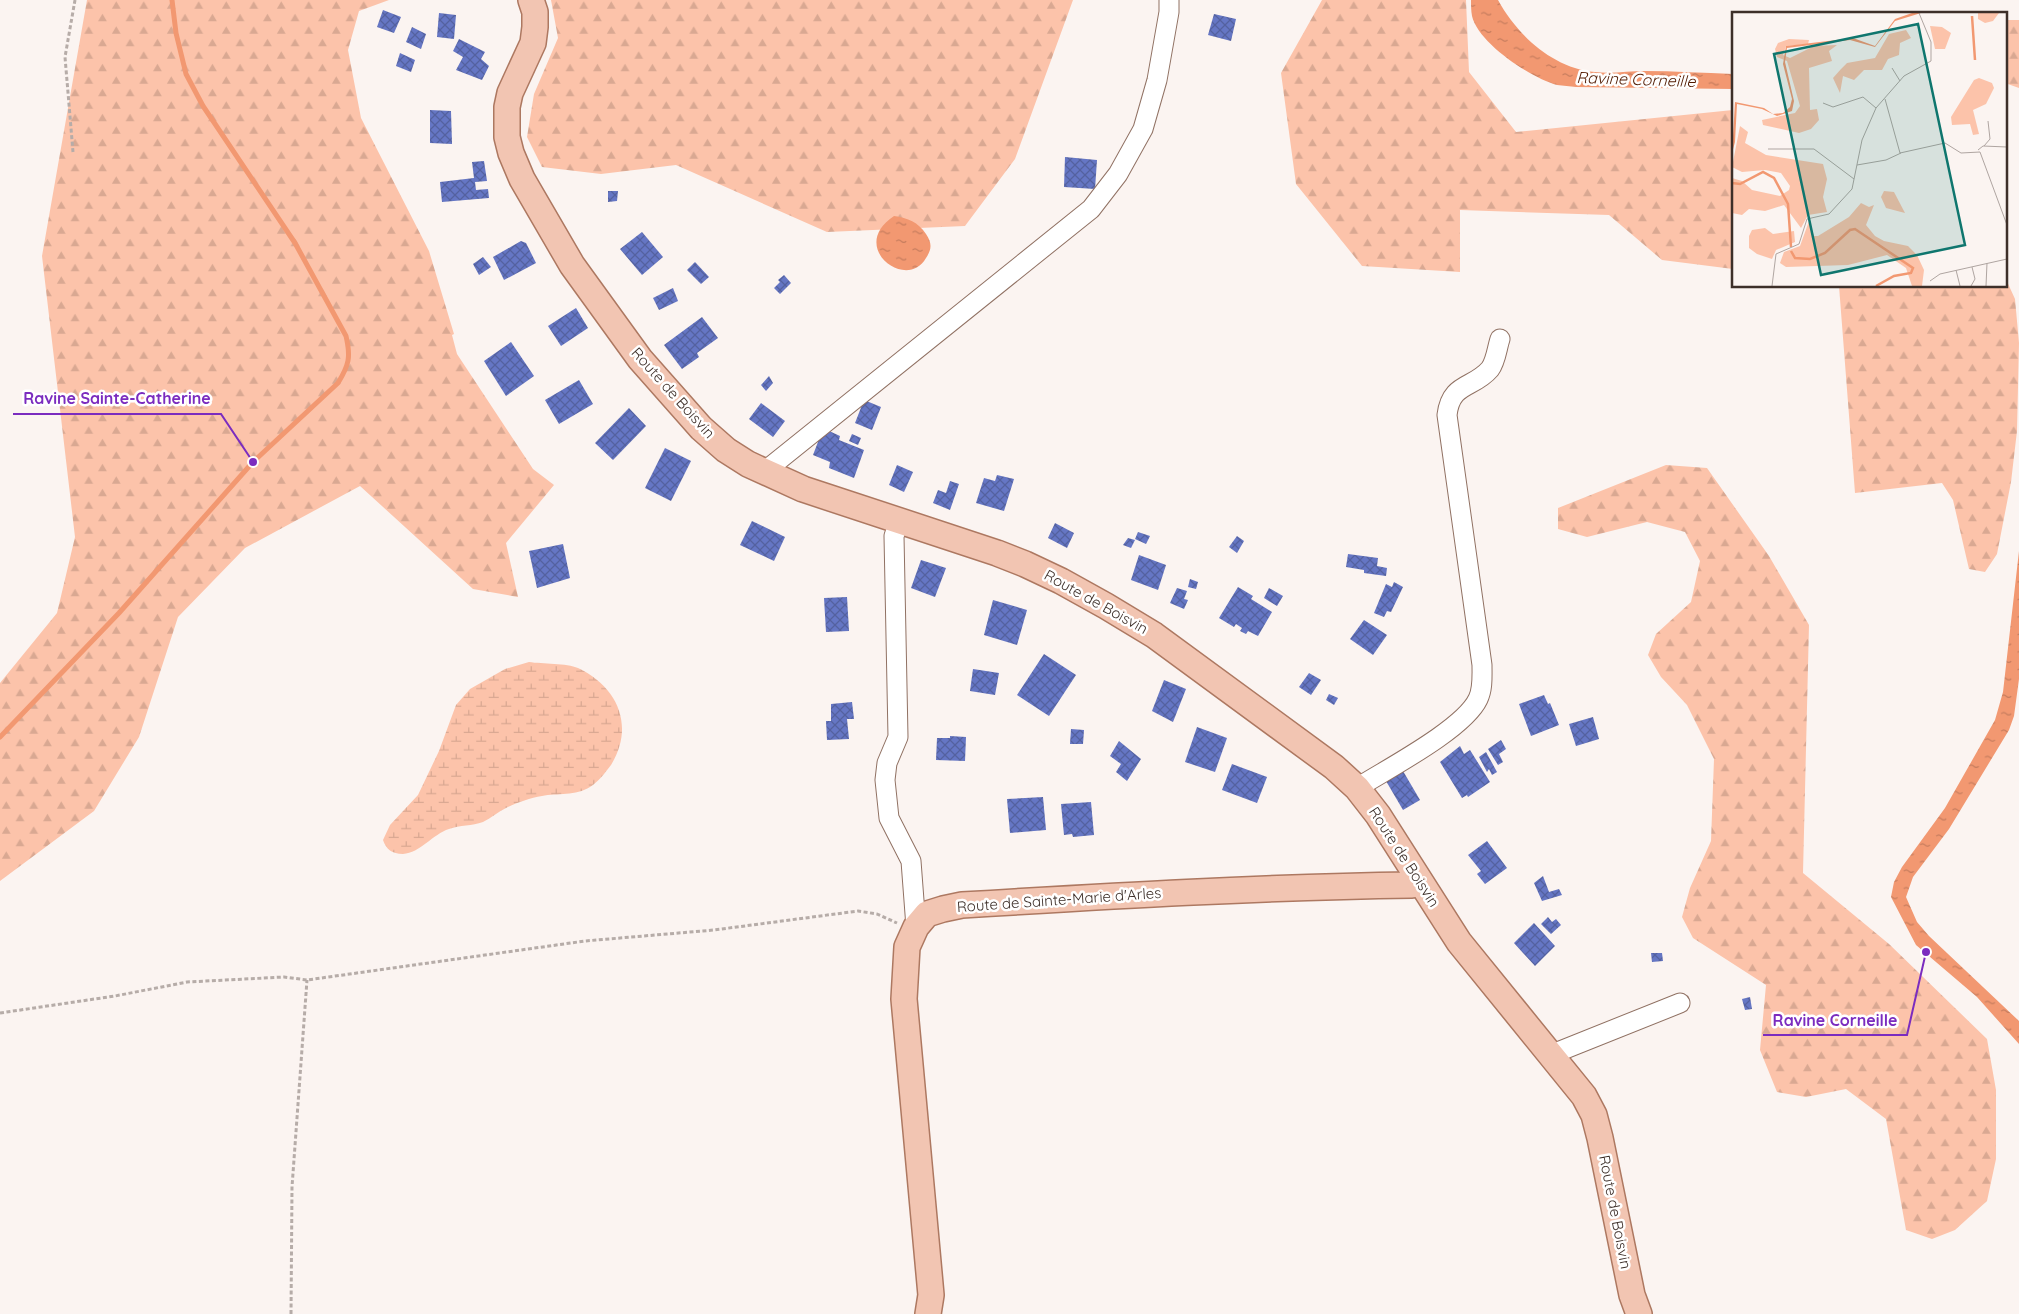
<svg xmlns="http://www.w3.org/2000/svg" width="2019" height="1314" viewBox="0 0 2019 1314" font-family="Quicksand,sans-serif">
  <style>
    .forest { fill: url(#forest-firs) }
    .wetland { fill: url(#wetland-marsh) }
    .water { fill: url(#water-ripples) }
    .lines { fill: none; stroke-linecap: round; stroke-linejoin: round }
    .stream { stroke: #f29871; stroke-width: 5 }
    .building { fill: url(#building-cross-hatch) }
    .minor-casing { stroke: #907163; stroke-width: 21 }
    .major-casing { stroke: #ad7861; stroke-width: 28 }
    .path { stroke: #b6aca8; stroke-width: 3; stroke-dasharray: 4 2.5; stroke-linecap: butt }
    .minor { stroke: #fff; stroke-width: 19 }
    .major { stroke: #f2c5b2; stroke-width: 25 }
    .labels { text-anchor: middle; stroke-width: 5; stroke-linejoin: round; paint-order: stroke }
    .street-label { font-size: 15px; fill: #3d2f29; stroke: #fff }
    .water-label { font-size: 16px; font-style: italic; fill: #511a00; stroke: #fff }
    .inset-river { fill: none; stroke: #f29871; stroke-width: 2.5 }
    .inset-road { fill: none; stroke: #afa5a1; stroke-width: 1 }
    .view { fill: #0f766e; fill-opacity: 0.15; stroke: #0f766e; stroke-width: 2.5 }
    .inset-edge { fill: none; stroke: #3d2f29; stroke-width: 2.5 }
    .leader { fill: none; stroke: #7b2cbf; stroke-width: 2 }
    .callout-dot { fill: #7b2cbf; stroke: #fff; stroke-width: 2 }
    .callout-label { font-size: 16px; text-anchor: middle; font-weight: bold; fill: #7b2cbf; stroke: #fff; stroke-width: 5; stroke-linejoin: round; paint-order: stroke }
  </style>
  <defs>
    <pattern id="forest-firs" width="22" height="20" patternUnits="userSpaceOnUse" patternTransform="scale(1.25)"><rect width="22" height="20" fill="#fcc3aa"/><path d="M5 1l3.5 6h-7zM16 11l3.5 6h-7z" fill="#d9a892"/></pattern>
    <pattern id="wetland-marsh" width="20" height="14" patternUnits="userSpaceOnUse" patternTransform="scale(1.25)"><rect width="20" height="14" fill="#fcc3aa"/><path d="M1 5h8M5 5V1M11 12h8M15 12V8" fill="none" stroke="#d9a892"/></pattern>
    <pattern id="water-ripples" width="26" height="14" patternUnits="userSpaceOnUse" patternTransform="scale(1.25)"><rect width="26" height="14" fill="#f29871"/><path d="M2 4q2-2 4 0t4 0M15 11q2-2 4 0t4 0" fill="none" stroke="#c57c5d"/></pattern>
    <pattern id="building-cross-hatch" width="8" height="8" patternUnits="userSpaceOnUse" patternTransform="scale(1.25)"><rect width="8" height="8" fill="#6576c4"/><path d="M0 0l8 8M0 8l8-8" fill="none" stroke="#54619f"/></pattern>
  </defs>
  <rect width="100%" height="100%" fill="#fbf4f1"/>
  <g class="forest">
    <path d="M87,0H389L359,11L348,50L361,118L429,251L454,334L452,335L457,354L533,469L554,485L506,543L518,597L473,589L360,486L245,548L178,617L139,737L94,811L0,881V683L57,613L75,537L42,256Z"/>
    <path d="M551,0H1073L1015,159L965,226L827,232L676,165L601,174L542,167L527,137L534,94L558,38Z"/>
    <path d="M1322,0H1466L1469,72L1516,132L1733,110V269L1662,260L1609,215L1460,210V272L1362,266L1296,184L1281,73Z"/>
    <path d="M2005,20H2019V88L2005,83Z"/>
    <path d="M2005,277L2015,299L2019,343L2017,431L2011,482L1997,554L1985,572L1969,569L1953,500L1942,483L1855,493L1839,286H2005Z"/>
    <path d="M1666,465L1707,468L1769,556L1809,625L1803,873L1889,944L1987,1039L1996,1090V1159L1987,1201L1955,1230L1932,1239L1906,1230L1886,1119L1846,1089L1806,1097L1777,1092L1760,1050L1766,985L1693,938L1682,917L1690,888L1711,841L1714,759L1687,705L1661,677L1648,655L1656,634L1691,602L1700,561L1685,532L1647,522L1587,537L1558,529V508Z"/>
  </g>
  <path class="wetland" d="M529,662C542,664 567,663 578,668C618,687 635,726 611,765C605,773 598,782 590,787C576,796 557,793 542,796C530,798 516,803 506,808C498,812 491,818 483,822C472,826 460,825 449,829C433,834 420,853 403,854C392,854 386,849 383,840L390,825L418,795L439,751L456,705L470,689L505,669Z"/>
  <g class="water">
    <path d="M1471,0H1498C1518,36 1553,68 1595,72C1611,74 1629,71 1645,71C1674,71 1704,73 1733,74V89L1576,87C1570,86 1563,86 1557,85C1531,78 1478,43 1472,16C1471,11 1471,5 1471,0Z"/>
    <path d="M894,216C908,218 918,222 926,234C932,243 932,249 926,258C907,292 847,247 894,216Z"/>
    <path d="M2019,551V679L2014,716L2009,730L1949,829L1913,877L1906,897L1917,922L1929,936L2019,1021V1044L1977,997L1916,945L1891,897L1894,882L1902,867L1945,808L1995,720L2003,692Z"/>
  </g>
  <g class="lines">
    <path class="stream" d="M0,737L119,613L253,462L338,383C349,365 351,357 346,336L295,243L203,106L186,74L176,33L172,0"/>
  </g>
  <g class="building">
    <path d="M383,10L401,17L394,33L377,27Z"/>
    <path d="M439,13L456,15L454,39L437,37Z"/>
    <path d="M1214,14L1236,19L1231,41L1208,35Z"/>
    <path d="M412,27L426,34L421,49L406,42Z"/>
    <path d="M459,39L485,52L481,59L489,66L482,80L456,70L463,57L453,51Z"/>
    <path d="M400,53L415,60L411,72L396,66Z"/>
    <path d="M430,110L451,111L452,144L430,143Z"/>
    <path d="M1065,157L1097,160L1095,189L1064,187Z"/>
    <path d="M484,161L487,181L475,182L476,190L488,189L489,198L442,202L440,182L474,178L472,162Z"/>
    <path d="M608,191H618L617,201L608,202Z"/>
    <path d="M642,232L663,257L642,275L620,249Z"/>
    <path d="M521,241L526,243L536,263L504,280L493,257Z"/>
    <path d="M483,257L491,267L479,275L473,264Z"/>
    <path d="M695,262L709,277L701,284L687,270Z"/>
    <path d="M784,275L791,283L780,294L774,288L780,282L778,280Z"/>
    <path d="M673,288L678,301L659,310L653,298Z"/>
    <path d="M576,308L588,328L561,346L548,326Z"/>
    <path d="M702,317L718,338L697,353L699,357L682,369L664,345Z"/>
    <path d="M511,342L534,376L506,396L484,361Z"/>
    <path d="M769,376L773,383L766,391L761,385Z"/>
    <path d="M579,380L593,404L559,424L545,400Z"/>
    <path d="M864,400L881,407L872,430L855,423Z"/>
    <path d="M761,403L785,421L773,437L749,419Z"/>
    <path d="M629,408L646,426L613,460L595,443Z"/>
    <path d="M827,430L840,436L839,440L864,450L854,478L829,468L830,462L813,455L821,434Z"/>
    <path d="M852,434L861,438L858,445L849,441Z"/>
    <path d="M665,448L691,461L671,501L645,488Z"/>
    <path d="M897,465L913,472L904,492L889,485Z"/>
    <path d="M997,475L1014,479L1004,511L976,503L984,478L995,481Z"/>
    <path d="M950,481L959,484L950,510L933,503L938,490L946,493Z"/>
    <path d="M752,521L785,537L774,561L740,545Z"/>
    <path d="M1055,523L1074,533L1067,548L1048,538Z"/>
    <path d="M1138,532L1150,536L1146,544L1135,539Z"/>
    <path d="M1237,536L1244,541L1237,553L1229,547Z"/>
    <path d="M1128,538L1135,540L1131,548L1123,545Z"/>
    <path d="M563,544L570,578L537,588L529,551Z"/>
    <path d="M1348,554L1378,558L1377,566L1387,568L1386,576L1364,573V570L1346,567Z"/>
    <path d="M1139,555L1166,565L1158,590L1131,580Z"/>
    <path d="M921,560L946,568L935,597L911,588Z"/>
    <path d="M1190,579L1198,582L1196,589L1188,587Z"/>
    <path d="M1394,582L1403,587L1391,612L1387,611L1384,617L1374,613L1386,584L1392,587Z"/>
    <path d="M1238,587L1253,596L1251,599L1272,612L1258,636L1248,631L1246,634L1240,631L1242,628L1236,624L1234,627L1219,618Z"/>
    <path d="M1177,588L1187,591L1184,599L1188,600L1184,609L1170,603Z"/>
    <path d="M1269,588L1283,596L1277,606L1264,598Z"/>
    <path d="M847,597L849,631L826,632L824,598Z"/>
    <path d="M993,600L1027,610L1017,645L984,635Z"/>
    <path d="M1364,620L1387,635L1373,655L1350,639Z"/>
    <path d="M1044,654L1076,675L1049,716L1017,695Z"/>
    <path d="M973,669L999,673L995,695L970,691Z"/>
    <path d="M1309,673L1321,680L1311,695L1299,687Z"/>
    <path d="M1164,680L1186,689L1173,722L1152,711Z"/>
    <path d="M1329,694L1338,698L1334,705L1326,700Z"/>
    <path d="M1544,695L1548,704L1550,703L1559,725L1531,736L1519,704Z"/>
    <path d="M852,702L854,719H847L849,739L827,740L826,721H831V704Z"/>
    <path d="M1593,717L1599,739L1576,746L1569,724Z"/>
    <path d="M1197,727L1227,738L1215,772L1185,762Z"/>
    <path d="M1071,729L1084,730L1083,744H1070Z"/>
    <path d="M950,736L966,737L965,761L936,760L937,738H950Z"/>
    <path d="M1501,740L1506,749L1499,754L1503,762L1498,765L1488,749Z"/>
    <path d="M1119,741L1141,759L1127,781L1116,772L1121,764L1110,756Z"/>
    <path d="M1460,746L1464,754L1470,750L1490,782L1468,797L1467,795L1462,798L1440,762Z"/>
    <path d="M1486,752L1497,772L1492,775L1489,769L1487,772L1479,757Z"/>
    <path d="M1232,764L1267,777L1257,803L1222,790Z"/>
    <path d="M1403,771L1420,800L1403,810L1386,781Z"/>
    <path d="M1043,797L1046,830L1010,833L1007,799Z"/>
    <path d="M1091,802L1094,835L1073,837L1072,834L1064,835L1061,804Z"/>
    <path d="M1487,841L1507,868L1485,884L1477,874L1481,871L1468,855Z"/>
    <path d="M1543,876L1549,892L1559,889L1562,895L1542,901L1534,883Z"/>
    <path d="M1548,917L1552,922L1556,919L1561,925L1551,934L1541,924Z"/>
    <path d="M1534,923L1555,946L1535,966L1514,943Z"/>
    <path d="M1651,953H1662L1663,961L1652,962Z"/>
    <path d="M1750,997L1752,1009L1745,1010L1742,999Z"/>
  </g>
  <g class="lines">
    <defs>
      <g id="minor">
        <path d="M765,471L1091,209L1118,174L1143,129L1157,80L1169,12V0"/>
        <path d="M899,522L894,536L898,737L887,763L885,780L889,818L911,861L916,927"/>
        <path d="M1357,788C1387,769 1464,729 1478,699C1483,689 1482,676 1482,665L1447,415C1451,382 1473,389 1490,369C1496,361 1497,348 1500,339"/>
        <path d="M1550,1055L1680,1003"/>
      </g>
      <g id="major">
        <path d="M531,0L535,12V27L533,43L510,93L507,107V137L511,153L522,179L572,265L640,359L701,428L726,450L748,464L803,489L997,553L1025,564L1061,581L1106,606L1154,635L1334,767L1357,788L1378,815L1459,942L1584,1096L1594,1115L1600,1138L1632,1295L1639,1314"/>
        <path d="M928,1314L931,1295L904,999L907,947L916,927L927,914L943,909L962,905C1112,896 1262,887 1412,885L1419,881"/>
      </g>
    </defs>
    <use href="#minor" class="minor-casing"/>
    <use href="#major" class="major-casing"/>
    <g class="path">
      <path d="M73,152L65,57L75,0"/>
      <path d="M0,1013L115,996L187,982L284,977L307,980L585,941L714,930L858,911L877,914L897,923"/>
      <path d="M291,1314L292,1187L307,980"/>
    </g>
    <use href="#minor" class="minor"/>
    <use href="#major" class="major"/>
  </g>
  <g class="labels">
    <g class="street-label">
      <text transform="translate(673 393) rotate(48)" y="5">Route de Boisvin</text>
      <text transform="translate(1096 602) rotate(29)" y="5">Route de Boisvin</text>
      <text transform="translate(1404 857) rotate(57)" y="5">Route de Boisvin</text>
      <text transform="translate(1059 900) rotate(-4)" y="5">Route de Sainte-Marie d'Arles</text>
      <text transform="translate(1615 1212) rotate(79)" y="5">Route de Boisvin</text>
    </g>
    <g class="water-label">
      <text transform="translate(1636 79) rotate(2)" y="6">Ravine Corneille</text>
    </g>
  </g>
  <g transform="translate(1732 12)">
    <rect width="275" height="275" fill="#fbf4f1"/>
    <path d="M246,1H267L261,9L253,11L246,7ZM198,14L210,15L219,21L213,37H203ZM174,18L179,26L168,31L167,43L156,47L150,58H132L122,68L111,64L108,81L101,66L109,57L115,51L143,46L157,22ZM57,27L77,28L76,32L54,34L51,43L58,46L82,34L105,33L97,39L100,49L77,56L78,98L85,97L87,108L79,117L67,121L31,113L30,108L63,101L68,94L55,49L45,45L43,37L46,31ZM247,66L260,71L262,76L254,92L241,98L247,122L241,123L238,112L220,113L219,105L242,68ZM8,114L16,120L13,131L34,143L91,152L95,167L91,185L95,200L76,203L69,216L52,193L33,199L17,197L10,203L0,201V166L10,169L20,178L48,184L57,178L58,174L49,161L33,158L10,160L0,155ZM129,191L137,195L142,193L134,213L143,224L152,229L176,234L185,243L192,258L190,274H180L174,256L155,243L116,253L54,255L48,251L52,240L68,234L77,209L82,224H86L117,205ZM33,216L41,222L62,219L63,230L44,238L40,247L25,242L17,236V224L20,218Z" fill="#fcc3aa"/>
    <path d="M152,179L162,180L173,201L154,196L149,185Z" fill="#fcc3aa"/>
    <path d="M180,1H189L163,9L143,35L118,28L55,36L53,50L62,89L60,99L45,104L30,97L5,92L3,130L0,141L3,90L32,96L41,102L51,101L58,95L60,87L51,52L54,34L121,26L143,34L163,7Z" fill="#f29871"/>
    <path class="inset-river" d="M240,4L243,48M0,171L8,172L31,160L42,166L56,192L59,235M59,239L63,246L78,247L93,241L118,218L123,217L181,256L179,261L162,264L144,274"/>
    <path class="inset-road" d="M160,56L168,69M153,87L168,141L213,131L229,141L248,140L275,213M91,91L101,95L131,85L144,96M252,134L258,127L256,109M36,137H82L122,167M246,138L251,134L275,135M125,153L154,148L169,141M224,258L228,274M198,269L208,262L275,247M40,274L44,242L67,232L75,207L97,202L120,177L130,128L144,96L172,64L199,49V30L187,1M239,274L243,267L240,255M254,274L255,251"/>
    <path class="view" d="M186,12L233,233L89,263L42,42Z"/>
    <rect width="275" height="275" class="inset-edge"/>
  </g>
  <path class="leader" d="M253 462L221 414H13M1926 952L1907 1035H1763"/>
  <g class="callout-dot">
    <circle cx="253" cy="462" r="5"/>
    <circle cx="1926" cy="952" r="5"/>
  </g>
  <g class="callout-label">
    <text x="117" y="404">Ravine Sainte-Catherine</text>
    <text x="1835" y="1026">Ravine Corneille</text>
  </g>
</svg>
